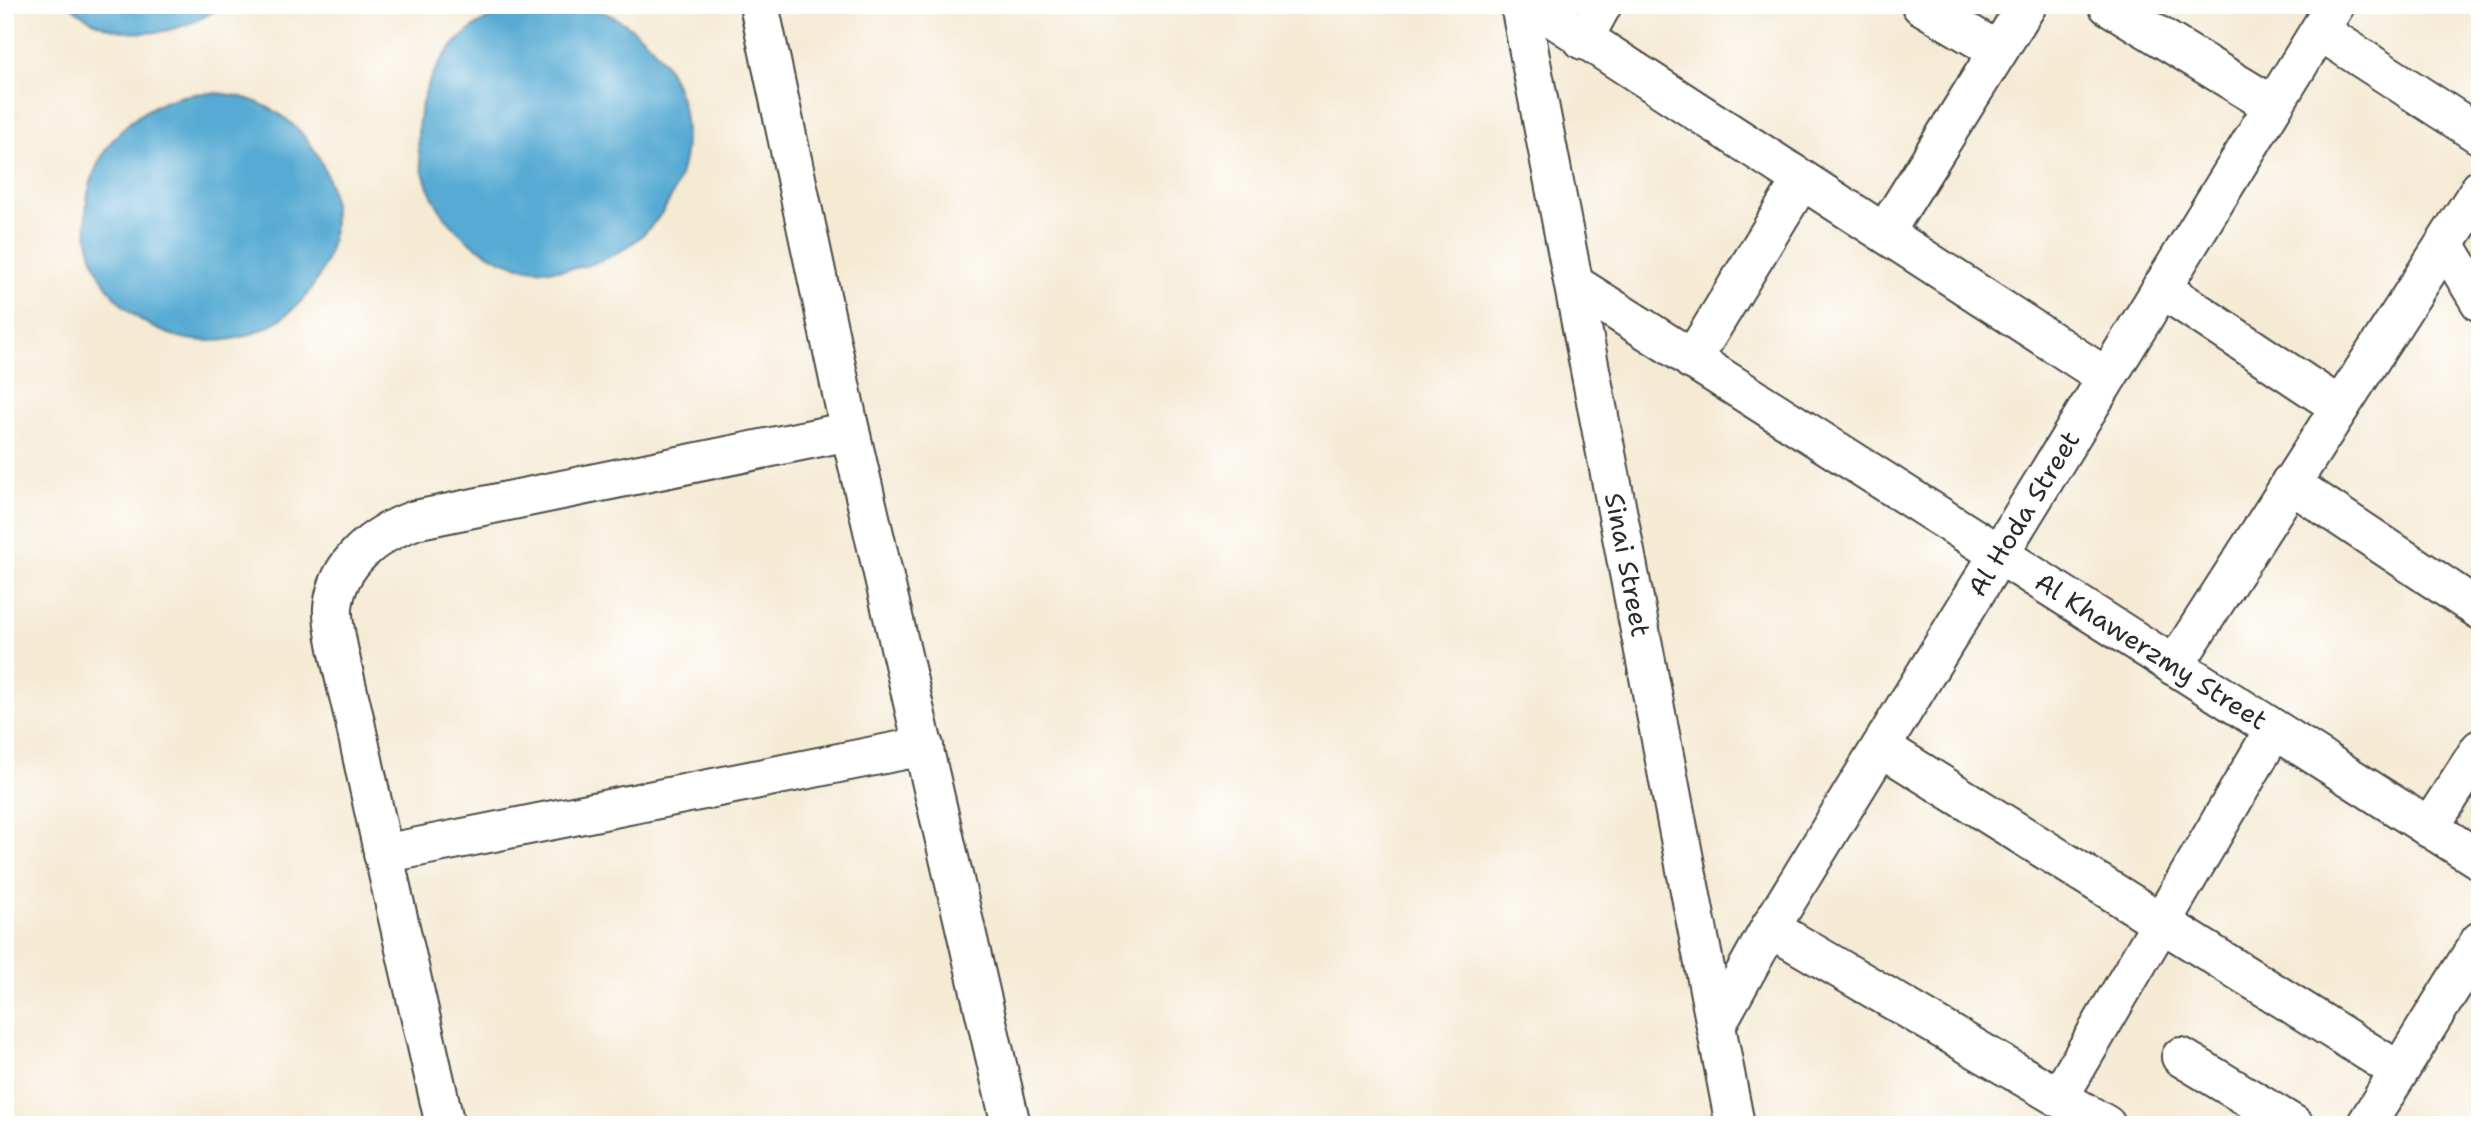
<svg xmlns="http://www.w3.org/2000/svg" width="2485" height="1130" viewBox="0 0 2485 1130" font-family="'Shantell Sans',sans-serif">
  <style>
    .water { fill: #57aad3; stroke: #416a7f; stroke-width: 2 }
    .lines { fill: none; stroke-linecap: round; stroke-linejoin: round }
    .minor-casing { stroke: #494844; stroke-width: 42 }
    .minor { stroke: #fff; stroke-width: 38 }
    .labels { text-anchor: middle; stroke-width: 7; stroke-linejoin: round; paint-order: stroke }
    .street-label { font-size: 26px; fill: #2b2b2b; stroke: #fff }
  </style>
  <rect width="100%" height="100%" fill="#fff"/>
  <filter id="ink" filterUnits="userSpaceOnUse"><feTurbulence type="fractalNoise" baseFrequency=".0143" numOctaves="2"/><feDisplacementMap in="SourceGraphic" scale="14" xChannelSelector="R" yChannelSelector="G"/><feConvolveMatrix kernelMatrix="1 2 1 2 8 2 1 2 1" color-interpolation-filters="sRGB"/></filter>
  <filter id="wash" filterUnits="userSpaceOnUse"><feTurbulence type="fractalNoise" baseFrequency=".00686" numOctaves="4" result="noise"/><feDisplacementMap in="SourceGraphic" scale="28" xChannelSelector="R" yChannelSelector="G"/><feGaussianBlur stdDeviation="1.57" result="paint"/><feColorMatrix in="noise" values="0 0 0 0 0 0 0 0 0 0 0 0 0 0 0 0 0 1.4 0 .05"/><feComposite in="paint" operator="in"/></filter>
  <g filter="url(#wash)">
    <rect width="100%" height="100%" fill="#f5ead4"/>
    <g class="water">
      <circle cx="552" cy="136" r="134"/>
      <path d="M69,5H223C176,39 116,45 69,5Z"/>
      <circle cx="210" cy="217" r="124"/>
    </g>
  </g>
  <g filter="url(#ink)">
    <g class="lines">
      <defs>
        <g id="minor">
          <path d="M759,5L850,431L1011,1125"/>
          <path id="s1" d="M1520,5L1735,1125"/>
          <path d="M1533,5L2106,377"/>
          <path d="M1921,5L1998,51"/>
          <path d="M2108,5L2272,105"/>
          <path d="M2320,31L2480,135"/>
          <path d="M1583,40L1602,5"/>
          <path d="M1885,232L2027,5"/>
          <path d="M2445,244L2480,302"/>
          <path id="s2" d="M1574,284L2480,860"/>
          <path d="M2161,288L2340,407"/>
          <path d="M1692,360L1801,181"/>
          <path d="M2290,483L2480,610"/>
          <path d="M2174,666L2480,189"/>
          <path d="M1881,747L2399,1071"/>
          <path d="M2429,828L2480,749"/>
          <path d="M383,854L924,746"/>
          <path d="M1770,928L2106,1125"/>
          <path id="s3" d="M1716,1025L1770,928L2335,5"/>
          <path d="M2181,1057L2294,1125"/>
          <path d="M2059,1097L2274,730"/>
          <path d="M445,1125C415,992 384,860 356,727C351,701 331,630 333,607C338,562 375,534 415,520L850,431"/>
          <path d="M2366,1125L2480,941"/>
        </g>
      </defs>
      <use href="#minor" class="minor-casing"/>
      <use href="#minor" class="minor"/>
    </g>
  </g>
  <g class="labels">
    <g class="street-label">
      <text dy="9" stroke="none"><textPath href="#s3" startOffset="597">Al Hoda Street</textPath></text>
      <text dy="9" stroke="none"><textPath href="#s1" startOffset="570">Sinai Street</textPath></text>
      <text dy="9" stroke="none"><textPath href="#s2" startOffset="684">Al Khawerzmy Street</textPath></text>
    </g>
  </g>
  <rect width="2485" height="1130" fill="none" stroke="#fff" stroke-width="28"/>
</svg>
